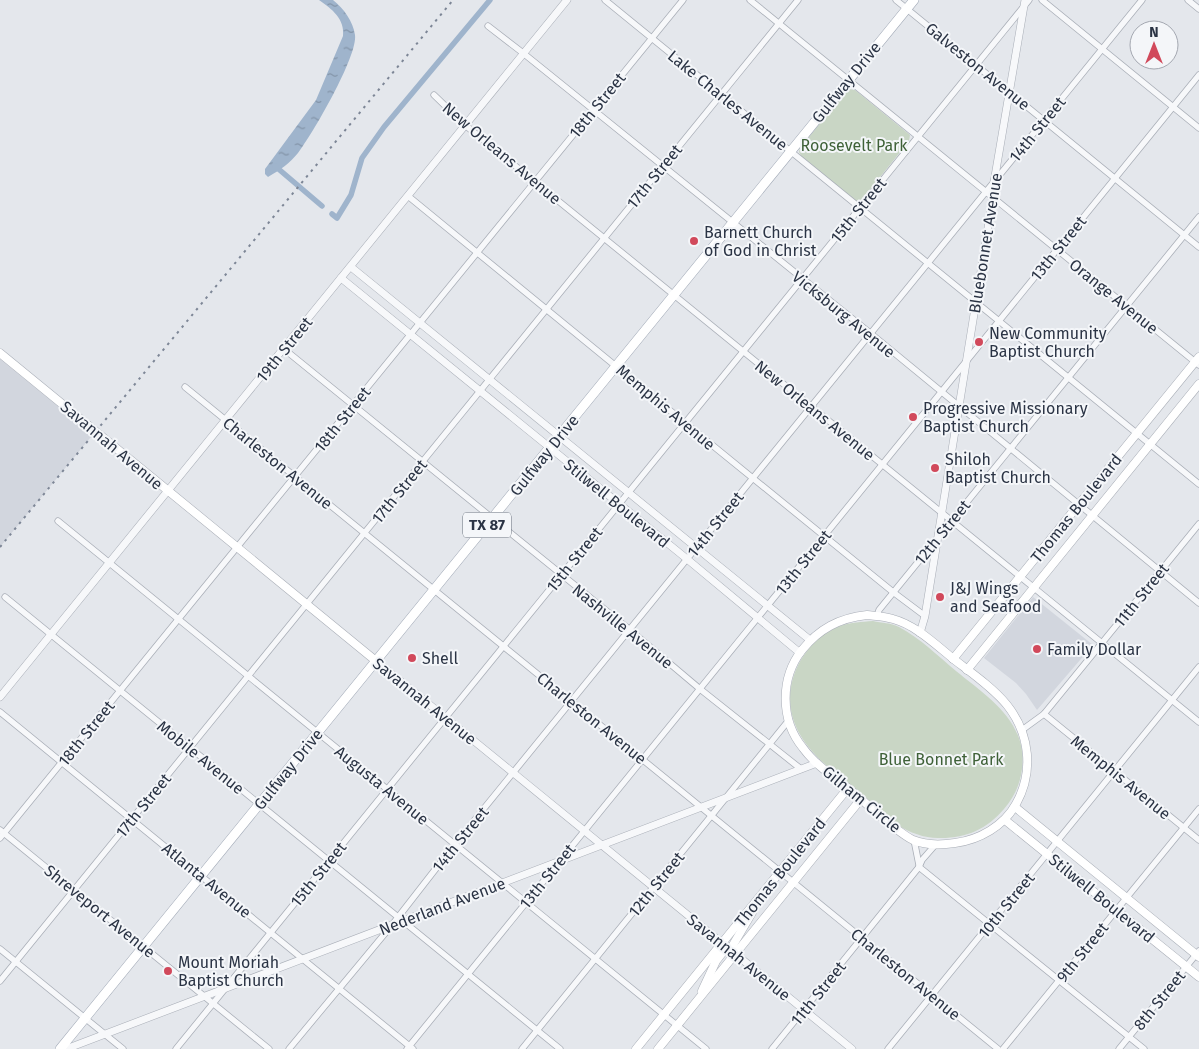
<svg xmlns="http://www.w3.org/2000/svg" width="1199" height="1049" viewBox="0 0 1199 1049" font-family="'Fira Sans',sans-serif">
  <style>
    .built { fill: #d2d6de }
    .park { fill: #c9d6c5 }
    .water { fill: url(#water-ripples) }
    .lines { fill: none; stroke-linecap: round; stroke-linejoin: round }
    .canal { stroke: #9fb4cc; stroke-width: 5.5 }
    .minor-casing { stroke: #a9aeb7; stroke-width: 7 }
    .tertiary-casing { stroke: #a9aeb7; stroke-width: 8 }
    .secondary-casing { stroke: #a9aeb7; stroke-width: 9 }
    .primary-casing { stroke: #a3abb8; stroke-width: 10 }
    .minor { stroke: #f7f8fa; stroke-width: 5.5 }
    .tertiary { stroke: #f7f8fa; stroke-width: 7 }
    .secondary { stroke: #fff; stroke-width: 8 }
    .primary { stroke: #fff; stroke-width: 9 }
    .rail { stroke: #7d8696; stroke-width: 2; stroke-dasharray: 2.5 5; stroke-linecap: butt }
    .poi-dot { fill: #d1495b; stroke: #f4f6f9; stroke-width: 2 }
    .labels { text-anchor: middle; stroke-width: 4; stroke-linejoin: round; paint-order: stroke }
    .shield { fill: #f4f6f9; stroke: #676e7b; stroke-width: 1 }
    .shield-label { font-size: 15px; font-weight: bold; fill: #2b3445 }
    .street-label { font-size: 16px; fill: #2b3445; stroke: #f4f6f9 }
    .park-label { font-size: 16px; fill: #3f6138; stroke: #f4f6f9 }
    .poi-label { font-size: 16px; fill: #2b3445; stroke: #f4f6f9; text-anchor: start }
  </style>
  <defs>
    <pattern id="water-ripples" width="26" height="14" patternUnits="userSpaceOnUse" patternTransform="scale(1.25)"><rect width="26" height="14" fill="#9fb4cc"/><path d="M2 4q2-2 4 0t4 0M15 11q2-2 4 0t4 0" fill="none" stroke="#8293a7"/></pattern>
  </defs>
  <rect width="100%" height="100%" fill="#e4e7ec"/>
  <g class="built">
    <path d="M0,353L95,432L0,547Z"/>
    <path d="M1033,597L1093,645L1037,710L1026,694L1016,683L984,658Z"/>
  </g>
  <g class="park">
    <path d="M848,89L855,90L910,135L909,141L860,202H857L801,156L799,152L800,148Z"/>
    <path d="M873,621C881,623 892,623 899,627C920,638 938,656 956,671C988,697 1028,722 1022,769C1020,785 1014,797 1004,809C987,829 967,838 941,838C927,839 910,833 898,825C886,816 875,805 864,796C840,776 811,758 797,729C778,690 800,642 840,626C851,622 862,622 873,621Z"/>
  </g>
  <path class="water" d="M319,0H333C344,9 353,21 355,35C358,56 312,135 298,153C290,163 280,170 268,177L265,174V169L316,100L343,36C345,19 332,9 319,0Z"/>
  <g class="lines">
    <g class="canal">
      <path d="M275,166L322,206"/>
      <path d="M332,214L337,218L351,195L362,158L384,127L490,0"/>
    </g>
    <defs>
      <g id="minor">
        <path d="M605,0L1199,484"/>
        <path d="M750,0L1199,365"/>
        <path d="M896,0L1199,247"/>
        <path d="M1042,0L1199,128"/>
        <path d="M1188,0L1199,9"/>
        <path d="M488,26L523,53L870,333L1199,603"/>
        <path d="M434,95L465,125L1199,722"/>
        <path d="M408,196L717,449L893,592L925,616"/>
        <path d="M284,349L630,630L700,689L801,769"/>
        <path d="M185,387L998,1049"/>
        <path d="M58,521L706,1049"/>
        <path d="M5,597L560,1049"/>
        <path d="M877,616L879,610L1199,217"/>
        <path d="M0,712L413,1049"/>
        <path d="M1044,714L1199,840"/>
        <path d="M1022,730L1044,714L1199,524"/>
        <path d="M0,830L269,1049"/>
        <path d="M0,838L683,0"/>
        <path d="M914,840L919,865"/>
        <path d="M919,867L1144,1049"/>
        <path d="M0,949L123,1049"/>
        <path d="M0,981L798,0"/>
        <path d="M176,1049L1029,0"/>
        <path d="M289,1049L392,925L455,844L1142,0"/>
        <path d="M407,1049L1199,75"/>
        <path d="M522,1049L789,720"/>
        <path d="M772,1049L919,867L922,860L936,844"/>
        <path d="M888,1049L1199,667"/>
        <path d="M1003,1049L1199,809"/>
        <path d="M1119,1049L1199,951"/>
      </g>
      <g id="tertiary">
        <path d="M351,267L810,640"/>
        <path d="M341,278L687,559L800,653"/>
        <path d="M920,633L925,616L993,197L994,182L1025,0"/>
        <path d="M376,661L852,1049"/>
        <path d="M0,697L567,0"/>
        <path d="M66,1049L817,763"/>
      </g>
      <g id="secondary">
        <path d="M0,353L376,661"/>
        <path d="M867,615C875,616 884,616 893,619C916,625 937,646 956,661C973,674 993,688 1007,705C1030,734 1034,772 1016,804C1004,826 979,840 955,843C942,845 925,845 913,840C898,833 868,805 854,793C837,779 816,766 803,748C780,720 780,678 802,650C819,629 839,618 867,615Z"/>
        <path d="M953,659L1199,357"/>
        <path d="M967,670L1199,384"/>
        <path d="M1015,807L1199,957"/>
        <path d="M1005,820L1199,977"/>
        <path d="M735,954L733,945L753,911"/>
        <path d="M702,991L716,961L723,952L722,943"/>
        <path d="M636,1049L848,788"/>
        <path d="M658,1049L861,799"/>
      </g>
      <path id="primary" d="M60,1049L914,0"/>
    </defs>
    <use href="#minor" class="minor-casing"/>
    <use href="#tertiary" class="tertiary-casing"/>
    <use href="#secondary" class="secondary-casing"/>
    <use href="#primary" class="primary-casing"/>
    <use href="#minor" class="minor"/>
    <use href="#tertiary" class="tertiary"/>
    <use href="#secondary" class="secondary"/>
    <use href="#primary" class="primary"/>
    <path class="rail" d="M0,547L453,0"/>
  </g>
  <g class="poi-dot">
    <circle cx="694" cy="241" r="5"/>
    <circle cx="979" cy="342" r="5"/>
    <circle cx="913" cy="417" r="5"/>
    <circle cx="935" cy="468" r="5"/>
    <circle cx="940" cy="597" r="5"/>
    <circle cx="1037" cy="649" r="5"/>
    <circle cx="412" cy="658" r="5"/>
    <circle cx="168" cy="971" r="5"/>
  </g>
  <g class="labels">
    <rect class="shield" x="463" y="512.5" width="48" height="25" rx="4"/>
    <g class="shield-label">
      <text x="487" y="530">TX 87</text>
    </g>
    <g class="street-label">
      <text transform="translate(978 66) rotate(39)" y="6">Galveston Avenue</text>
      <text transform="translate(846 82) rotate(-51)" y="6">Gulfway Drive</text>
      <text transform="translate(728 100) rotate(39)" y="6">Lake Charles Avenue</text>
      <text transform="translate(597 105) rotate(-51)" y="6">18th Street</text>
      <text transform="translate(1037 129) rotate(-51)" y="6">14th Street</text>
      <text transform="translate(502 153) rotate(40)" y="6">New Orleans Avenue</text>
      <text transform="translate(654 176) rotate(-51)" y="6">17th Street</text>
      <text transform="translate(858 210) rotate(-51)" y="6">15th Street</text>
      <text transform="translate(985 243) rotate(-81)" y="6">Bluebonnet Avenue</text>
      <text transform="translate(1058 248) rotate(-51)" y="6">13th Street</text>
      <text transform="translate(1114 296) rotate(39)" y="6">Orange Avenue</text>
      <text transform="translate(844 314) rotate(39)" y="6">Vicksburg Avenue</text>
      <text transform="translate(284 349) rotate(-51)" y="6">19th Street</text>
      <text transform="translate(666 407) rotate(40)" y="6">Memphis Avenue</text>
      <text transform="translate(815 410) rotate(39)" y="6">New Orleans Avenue</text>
      <text transform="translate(342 419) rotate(-51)" y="6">18th Street</text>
      <text transform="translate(112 445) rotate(40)" y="6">Savannah Avenue</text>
      <text transform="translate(544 455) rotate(-51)" y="6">Gulfway Drive</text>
      <text transform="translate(278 463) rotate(39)" y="6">Charleston Avenue</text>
      <text transform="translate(399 491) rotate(-51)" y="6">17th Street</text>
      <text transform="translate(617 503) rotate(39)" y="6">Stilwell Boulevard</text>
      <text transform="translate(1076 508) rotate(-51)" y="6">Thomas Boulevard</text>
      <text transform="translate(715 524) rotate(-51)" y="6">14th Street</text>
      <text transform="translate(942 532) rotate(-51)" y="6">12th Street</text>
      <text transform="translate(574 559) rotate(-51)" y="6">15th Street</text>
      <text transform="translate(803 562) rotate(-51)" y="6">13th Street</text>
      <text transform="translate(1141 595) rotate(-51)" y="6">11th Street</text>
      <text transform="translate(623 626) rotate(39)" y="6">Nashville Avenue</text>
      <text transform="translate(425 701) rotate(39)" y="6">Savannah Avenue</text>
      <text transform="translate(592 718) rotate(39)" y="6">Charleston Avenue</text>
      <text transform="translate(86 733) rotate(-51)" y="6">18th Street</text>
      <text transform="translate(201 757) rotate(39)" y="6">Mobile Avenue</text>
      <text transform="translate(288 769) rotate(-51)" y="6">Gulfway Drive</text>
      <text transform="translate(1121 777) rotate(39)" y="6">Memphis Avenue</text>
      <text transform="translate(382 785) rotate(39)" y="6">Augusta Avenue</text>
      <text transform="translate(862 799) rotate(39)" y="6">Gilham Circle</text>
      <text transform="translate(143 805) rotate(-51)" y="6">17th Street</text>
      <text transform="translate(460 839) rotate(-51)" y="6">14th Street</text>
      <text transform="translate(780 872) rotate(-51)" y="6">Thomas Boulevard</text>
      <text transform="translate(318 874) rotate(-51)" y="6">15th Street</text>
      <text transform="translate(547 876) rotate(-51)" y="6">13th Street</text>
      <text transform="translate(207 880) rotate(39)" y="6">Atlanta Avenue</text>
      <text transform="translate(656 884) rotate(-51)" y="6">12th Street</text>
      <text transform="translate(1102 898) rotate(39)" y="6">Stilwell Boulevard</text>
      <text transform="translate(1006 905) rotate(-51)" y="6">10th Street</text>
      <text transform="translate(442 906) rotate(-21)" y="6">Nederland Avenue</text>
      <text transform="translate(100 911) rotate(39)" y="6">Shreveport Avenue</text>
      <text transform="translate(1082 952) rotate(-51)" y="6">9th Street</text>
      <text transform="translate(739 957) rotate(39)" y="6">Savannah Avenue</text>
      <text transform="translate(906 974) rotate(39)" y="6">Charleston Avenue</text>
      <text transform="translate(818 993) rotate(-51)" y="6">11th Street</text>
      <text transform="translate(1159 1000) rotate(-51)" y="6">8th Street</text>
    </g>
    <g class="park-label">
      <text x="854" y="151">Roosevelt Park</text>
      <text x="941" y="765">Blue Bonnet Park</text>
    </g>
    <g class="poi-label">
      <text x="704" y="238">Barnett Church<tspan x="704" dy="18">of God in Christ</tspan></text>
      <text x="989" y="339">New Community<tspan x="989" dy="18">Baptist Church</tspan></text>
      <text x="923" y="414">Progressive Missionary<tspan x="923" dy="18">Baptist Church</tspan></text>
      <text x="945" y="465">Shiloh<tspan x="945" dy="18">Baptist Church</tspan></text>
      <text x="950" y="594">J&amp;J Wings<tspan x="950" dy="18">and Seafood</tspan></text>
      <text x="1047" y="655">Family Dollar</text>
      <text x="422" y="664">Shell</text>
      <text x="178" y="968">Mount Moriah<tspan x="178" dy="18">Baptist Church</tspan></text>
    </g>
  </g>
  <g transform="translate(1154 45)"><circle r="24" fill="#f4f6f9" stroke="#a4a8b1"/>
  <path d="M0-4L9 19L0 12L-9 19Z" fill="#d1495b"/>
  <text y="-8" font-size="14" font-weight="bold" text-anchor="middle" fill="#2b3445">N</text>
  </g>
</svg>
